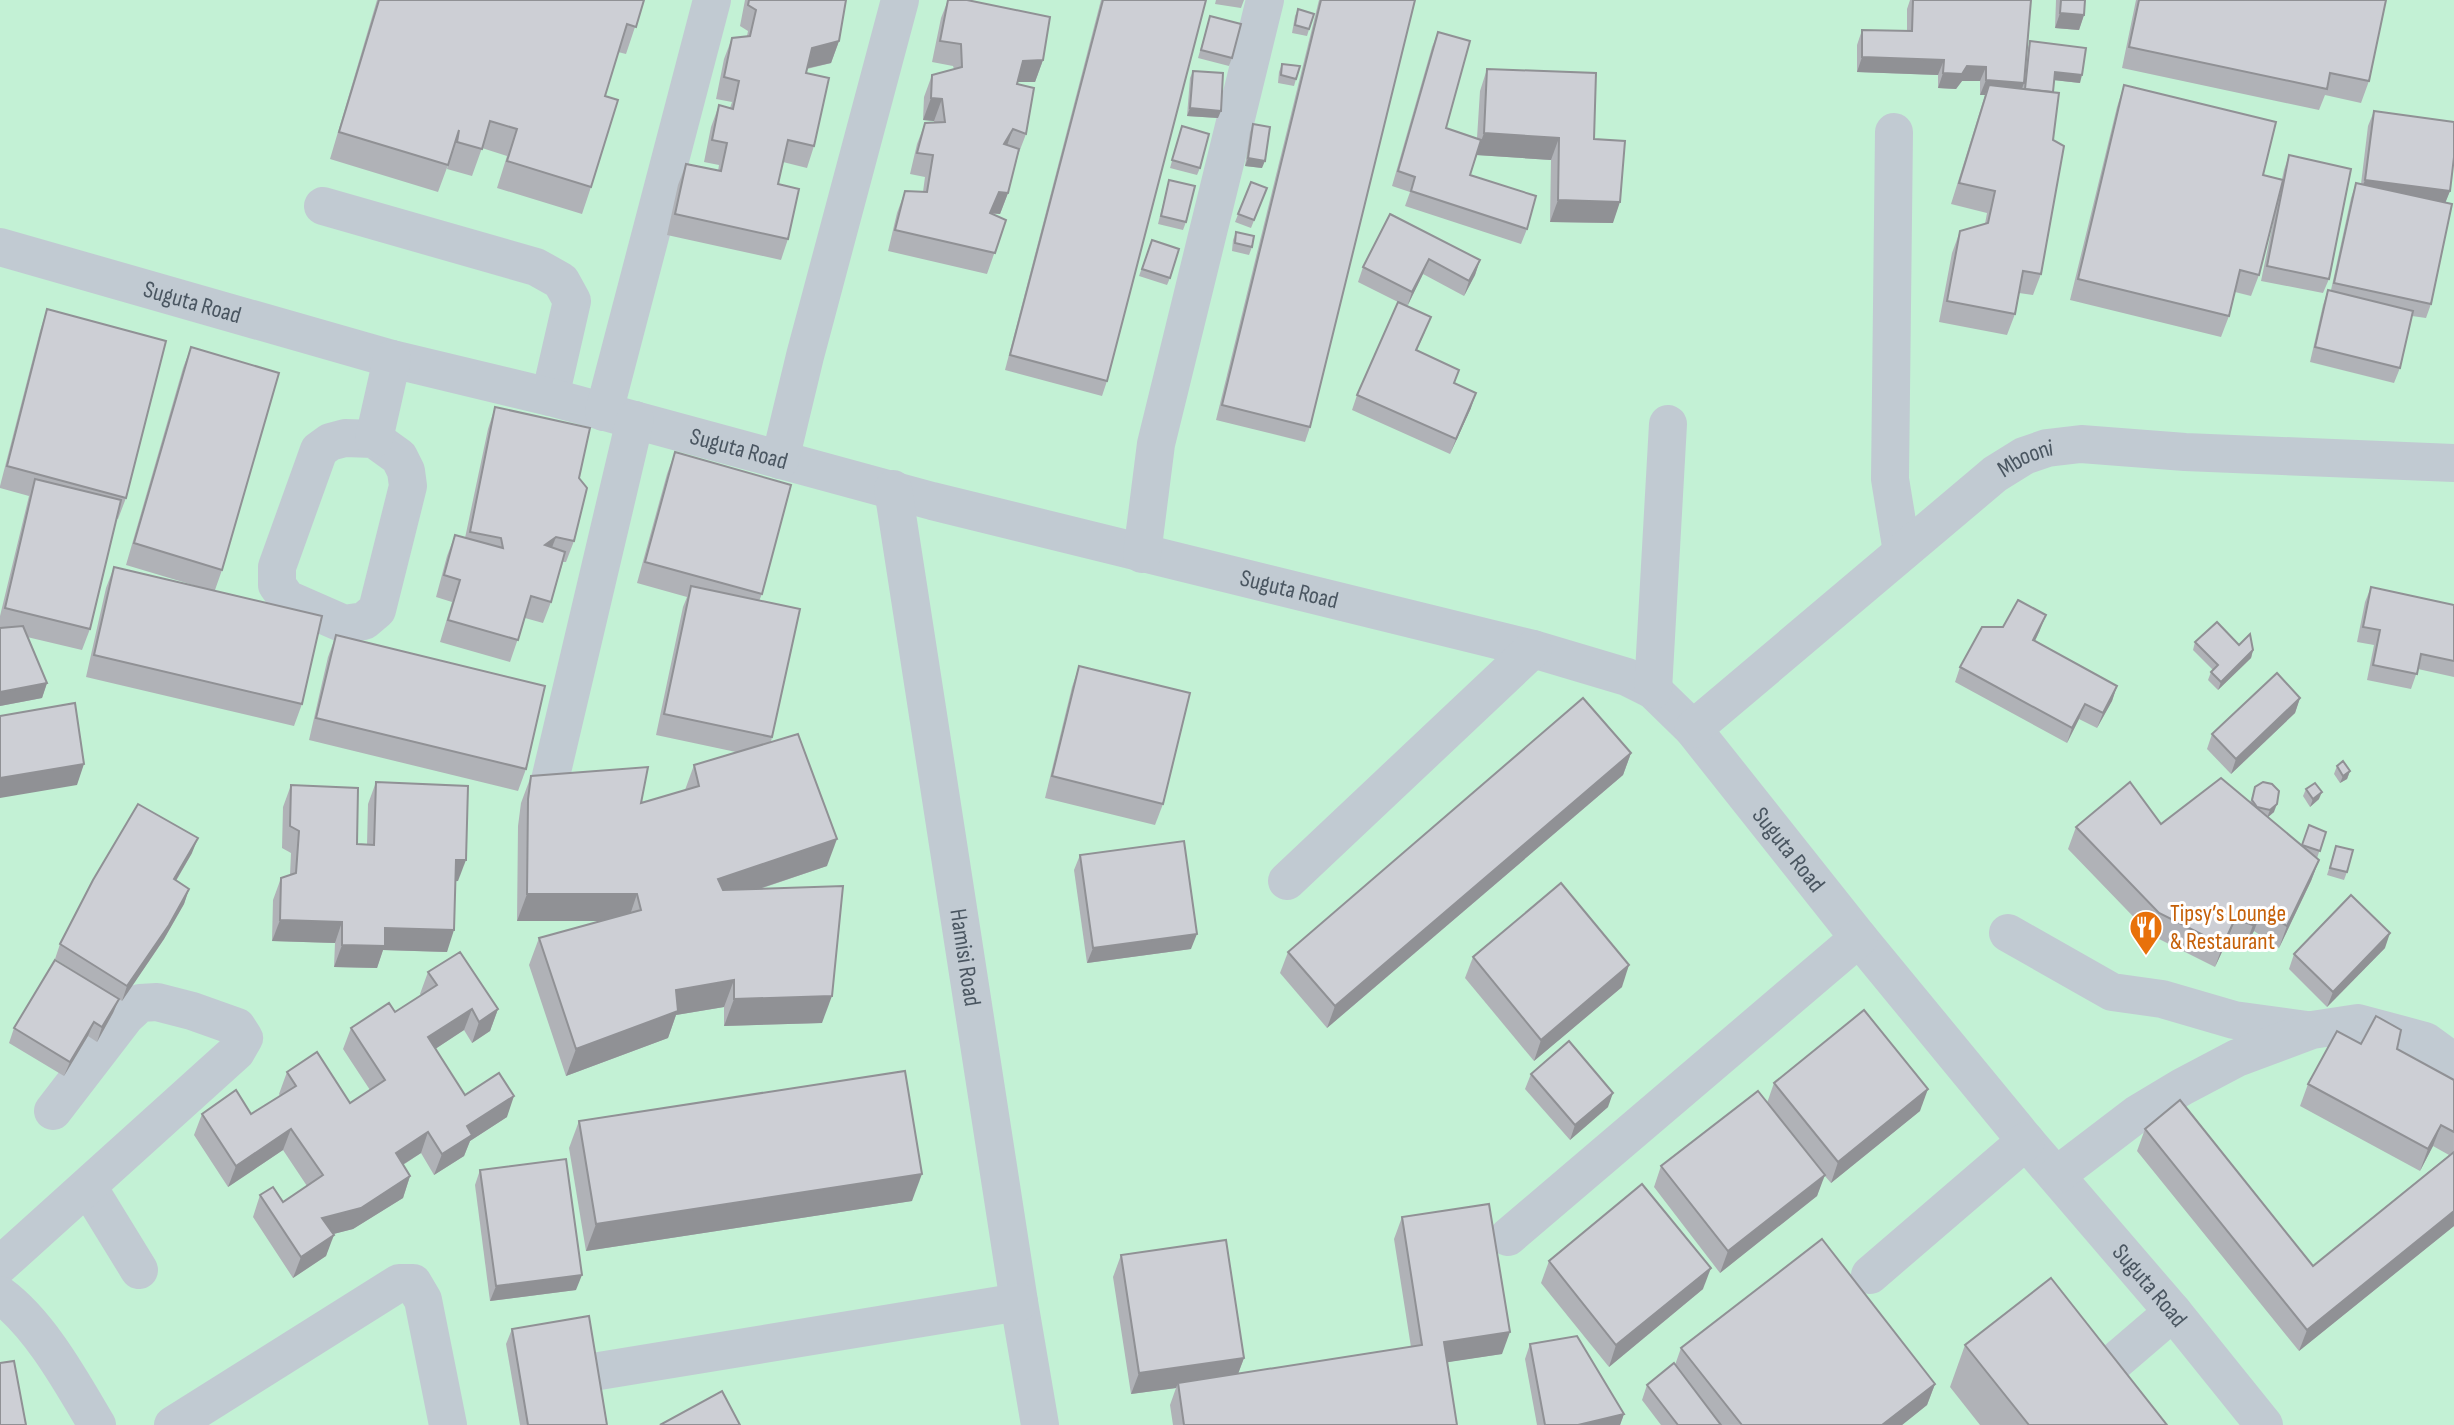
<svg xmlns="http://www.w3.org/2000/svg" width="2454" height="1425" viewBox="0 0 2454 1425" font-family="'Sofia Sans Condensed',sans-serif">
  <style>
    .green { fill: #c3f1d5 }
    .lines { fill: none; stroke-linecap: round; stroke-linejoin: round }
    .minor { stroke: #c1cad2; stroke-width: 38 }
    .wall { fill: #b0b2b7 }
    .shaded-wall { fill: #909195 }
    .building { fill: #cdcfd5; stroke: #909195; stroke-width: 2 }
    .labels { text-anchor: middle; stroke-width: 6; stroke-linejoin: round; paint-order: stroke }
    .street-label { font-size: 24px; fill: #4a5661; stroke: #fff }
    .food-label { font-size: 24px; fill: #c56008; stroke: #fff; text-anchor: start }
  </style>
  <rect width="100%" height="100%" fill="#f5f3f3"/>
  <rect class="green" x="0" y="0" width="2454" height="1425"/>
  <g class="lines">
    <g class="minor">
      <path d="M1894,132L1890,479L1902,552"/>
      <path d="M323,206L536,267L561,281L572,301L550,397"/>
      <path id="s1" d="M0,247L392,359L550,397L932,501L1533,649L1627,677L1653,690L1693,729L1859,938L2026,1141L2173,1312L2264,1425"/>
      <path d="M604,412L712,0"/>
      <path d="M345,438L374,439L399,457L406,471L408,486L377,610L364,621L344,624L287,599L277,585V567L319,450L330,442Z"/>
      <path d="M374,439L392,359"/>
      <path d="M780,460L805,356L900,0"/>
      <path id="s2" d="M893,489L1019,1302L1040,1425"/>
      <path d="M1142,554L1156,444L1265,0"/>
      <path d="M1653,690L1668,424"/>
      <path id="s3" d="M1693,729L1995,474L2024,456L2047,448L2081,444L2185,452L2454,463"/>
      <path d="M550,780L635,420"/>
      <path d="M1287,881L1533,649"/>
      <path d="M2008,933L2112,992L2162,999L2234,1020L2307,1030"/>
      <path d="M2057,1175L2137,1114L2182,1087L2237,1058L2312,1030L2358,1023L2425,1041L2454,1062"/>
      <path d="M88,1187L139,1270"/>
      <path d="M1508,1237L1859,938"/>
      <path d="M0,1265L236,1052L244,1038L237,1027L192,1011L157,1002L140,1003L126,1016L53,1111"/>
      <path d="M1870,1275L2026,1141"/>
      <path d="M0,1295C40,1324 72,1383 97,1425"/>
      <path d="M593,1372L1019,1302"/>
      <path d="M173,1425L399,1283H413L423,1300L448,1425"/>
      <path d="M2125,1425L2104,1392L2103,1372L2173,1312"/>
    </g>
  </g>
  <g class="wall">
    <path d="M377,0H644L626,54L618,52L605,96L591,187L582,214L497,188L507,156L482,148L472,176L447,169L448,165L438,192L330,159Z"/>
    <path d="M745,0H846L839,41L831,63L807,69L806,73L814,146L807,168L783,162L778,184L788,239L781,260L667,235L678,185L686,164L718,171L719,165L704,162L711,127L719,105L730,108L732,102L716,99L724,59L732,38L747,36L748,31L740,26Z"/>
    <path d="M948,0H967L1043,60L1035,82H1017V84L1026,134L1018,155L1008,193L1000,214H991L1006,220L987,274L888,251L897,213L905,191L923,192L925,177L910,174L917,144L925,123H934V121L923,120L924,97L932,75L954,69L953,66L932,62L941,18Z"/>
    <path d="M1101,0H1206L1107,381L1102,396L1005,370Z"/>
    <path d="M1216,0H1244L1241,8L1215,4Z"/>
    <path d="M1319,0H1415L1310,427L1305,442L1216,420Z"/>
    <path d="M1910,0H2031L2026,68L2028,48L2030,41L2080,83L2054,80L2053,92V140L2041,274L2033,295L2019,293L2015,314L2007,335L1939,322L1952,253L1960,231L1985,224L1987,213L1951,204L1985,95H1980V81H1962L1956,89L1938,88V75L1857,72V45L1862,30L1907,31V9Z"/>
    <path d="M2056,0H2085L2084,15L2079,30L2055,28Z"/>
    <path d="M2136,0H2386L2369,81L2361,103L2325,95L2319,110L2122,68Z"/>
    <path d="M1298,9L1314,14L1307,36L1292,33L1295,16Z"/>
    <path d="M1210,16L1232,58L1229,66L1198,58Z"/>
    <path d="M1438,32L1446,128L1477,138L1480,91L1487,69L1594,139L1613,223L1550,222L1551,160L1477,155L1470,175L1527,229L1521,244L1405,206L1410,192L1392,186L1432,47Z"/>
    <path d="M1282,64L1300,66L1294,86L1278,83L1279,72Z"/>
    <path d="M1193,71L1218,118L1187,116L1190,78Z"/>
    <path d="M2124,85L2263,175L2282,179L2284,170L2289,155L2329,279L2323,293L2261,281L2278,198L2259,275L2251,296L2235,292L2229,316L2221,337L2070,300L2117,107Z"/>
    <path d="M2374,111L2450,191L2445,203L2431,304L2426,318L2412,316L2400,368L2394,383L2310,362L2323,305L2328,290H2331L2351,198L2356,183L2361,184L2368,126Z"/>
    <path d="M1253,124L1262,168L1245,166L1250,132Z"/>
    <path d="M1182,126L1200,168L1197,175L1170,168Z"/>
    <path d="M1169,180L1186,222L1183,230L1158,224Z"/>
    <path d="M1251,182L1267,188L1251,228L1235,222Z"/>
    <path d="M1390,214L1480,260L1475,275L1464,296L1423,274L1407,306L1425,332L1417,350L1454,384L1471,408L1450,454L1352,410L1357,395L1398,302L1358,282L1363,267Z"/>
    <path d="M1236,232L1252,247L1249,255L1232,251L1233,240Z"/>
    <path d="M1152,240L1170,278L1167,285L1139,276Z"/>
    <path d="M47,309L126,498L118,519H116L90,629L82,650L27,637L47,683L42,698L0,706V616L29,496L0,488V486L40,331Z"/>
    <path d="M191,347L222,570L215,590L302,704L294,726L86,677L106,588L114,567L203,588L126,565L183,368Z"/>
    <path d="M495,407L579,478L574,541L566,562H563L551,602L543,623L525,618L510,662L440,642L452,602L436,597L447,556L455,535L465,538L488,429Z"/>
    <path d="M675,452L762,594L759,601L772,737L771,742L827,866L760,889L822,1023L724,1026V1007L676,1015L668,1038L566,1076L529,965L539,938L602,921H517L518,826L521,803L531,776L641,803L685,790L694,765L736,752L656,735L683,607L687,597L637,583L667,474Z"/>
    <path d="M2371,587L2454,605V677L2418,669L2411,689L2367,680L2374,645L2357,642L2365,602Z"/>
    <path d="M2040,630L2035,641L2117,686L2112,701L2097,728L2079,719L2067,743L1955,682L1960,667Z"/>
    <path d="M336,635L526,769L518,791L309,740L328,657Z"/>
    <path d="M2195,642L2239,645L2253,650L2251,658L2218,690L2208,680L2211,672L2213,670L2193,650Z"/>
    <path d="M1079,666L1163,804L1155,825L1045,798L1072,687Z"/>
    <path d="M2300,698L2295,713L2231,774L2207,749L2212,734Z"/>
    <path d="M1631,753L1623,775L1327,1028L1280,973L1288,952Z"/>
    <path d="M2337,766L2350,771L2347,779L2340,783L2334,774Z"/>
    <path d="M376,782L458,881H455L447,952L383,950L377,968L334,967L335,943L272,941L273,900L281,878L290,875L291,853L282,848L283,807L291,785L357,844L367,845L368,804Z"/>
    <path d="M2255,787L2274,812L2268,817L2302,846L2326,832L2317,858L2319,860L2311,881L2279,948L2254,931L2245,947L2227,941L2215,967L2151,935L2068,849L2076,827L2161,824L2250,803Z"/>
    <path d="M2306,789L2319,799L2310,807L2303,796Z"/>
    <path d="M2336,846L2347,872L2344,880L2327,875Z"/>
    <path d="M192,853L176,881L189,889L184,904L164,939L122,1001L119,999L113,1013L97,1042L88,1036L64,1076L9,1043L14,1028L101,988L55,959L60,944Z"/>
    <path d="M1080,855L1191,949L1087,963L1074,870Z"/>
    <path d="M2385,948L2327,1007L2289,969L2294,954Z"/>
    <path d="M1473,957L1622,987L1534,1061L1465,978Z"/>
    <path d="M428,972L498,1009L490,1031L472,1043L464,1030L435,1049L465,1095L507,1117L470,1141L464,1156L434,1175L421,1153L403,1165L410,1176L403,1198L353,1229L333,1234L326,1256L293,1278L253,1217L260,1195L283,1202L307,1186L283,1150L228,1187L194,1135L202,1114H251L280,1096L279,1094L287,1072L350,1103L370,1090L343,1049L351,1028L395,1012L421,995L420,994Z"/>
    <path d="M2361,1044L2397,1049L2454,1080V1226L2299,1351L2137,1151L2145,1129L2313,1266L2449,1155L2433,1146L2420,1171L2300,1106L2308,1084Z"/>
    <path d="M1531,1074L1608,1107L1570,1140L1525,1089Z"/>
    <path d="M1774,1083L1920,1111L1831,1183L1824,1175L1817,1196L1720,1273L1654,1187L1661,1166L1767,1103Z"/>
    <path d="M579,1121L912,1201L586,1251L569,1148Z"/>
    <path d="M480,1170L576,1290L490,1301L475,1185Z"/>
    <path d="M1402,1217L1502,1354L1447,1362L1457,1425H1173L1170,1405L1176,1388L1131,1394L1113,1277L1121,1255L1244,1358L1238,1374L1411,1347L1394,1239Z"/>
    <path d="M1549,1261L1703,1289L1609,1367L1541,1283Z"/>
    <path d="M512,1329L607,1425H520L506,1344Z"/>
    <path d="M1530,1344L1624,1414L1620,1425H1537L1525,1359Z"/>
    <path d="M1965,1345L2167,1425H1980L1950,1387Z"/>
    <path d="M1681,1348L1935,1384L1927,1405L1902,1425H1661L1642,1400L1647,1385L1675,1365Z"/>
  </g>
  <g class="shaded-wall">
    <path d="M2060,13L2084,15L2079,30L2055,28Z"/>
    <path d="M839,41L831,63L804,69L812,48Z"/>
    <path d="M1862,57L1944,60L1938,75L1857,72Z"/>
    <path d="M1043,60L1035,82H1015L1023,61Z"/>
    <path d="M1967,66L1986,67L1980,81H1962L1956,89L1938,88L1943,73Z"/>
    <path d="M2055,72L2082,75L2080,83L2053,80Z"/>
    <path d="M1986,80L2024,83L2019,97L1989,85L1985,95H1980Z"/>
    <path d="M931,98L942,99L934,121L923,120Z"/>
    <path d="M1190,108L1221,111L1218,118L1187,116Z"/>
    <path d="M1013,129L1005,151L1004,144Z"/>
    <path d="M1484,133L1559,138L1551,160L1476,155Z"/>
    <path d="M1248,158L1265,161L1262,168L1245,166Z"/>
    <path d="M2365,180L2450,191L2444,206L2359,195Z"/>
    <path d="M999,192L1008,193L1000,214L991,213L982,234Z"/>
    <path d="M1558,200L1620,202L1613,223L1550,222Z"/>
    <path d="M1429,259L1423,274L1407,307L1412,292Z"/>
    <path d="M1480,260L1475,275L1464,296L1469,281Z"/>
    <path d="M1476,393L1471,408L1450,454L1456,439Z"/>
    <path d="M556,537L548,558L545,545Z"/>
    <path d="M2046,615L2040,630L2028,655L2033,640Z"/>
    <path d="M2253,650L2251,658L2218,690L2221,682Z"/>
    <path d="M47,683L42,698L0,706V692Z"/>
    <path d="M2117,686L2112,701L2097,728L2103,713Z"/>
    <path d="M2300,698L2295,713L2231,774L2236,759Z"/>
    <path d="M2085,704L2079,719L2067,743L2072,728Z"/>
    <path d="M1631,753L1623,775L1327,1028L1335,1006Z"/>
    <path d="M84,764L77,785L0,798V778Z"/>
    <path d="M2350,771L2347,779L2340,783L2343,776Z"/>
    <path d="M2322,792L2319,799L2310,807L2313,799Z"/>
    <path d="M2277,804L2274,812L2267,818L2270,810Z"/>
    <path d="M198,838L192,853L168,894L174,879Z"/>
    <path d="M837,839L827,866L708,906L718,879Z"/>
    <path d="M456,860H466L458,881L448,882Z"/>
    <path d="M2319,860L2311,881L2279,948L2287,926Z"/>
    <path d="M189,889L184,904L164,939L122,1001L127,986Z"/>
    <path d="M527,894H637L628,921H517Z"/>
    <path d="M2262,910L2254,931L2245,947L2253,925Z"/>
    <path d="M2235,919L2227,941L2215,967L2223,945Z"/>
    <path d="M280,920L342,922L335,943L272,941Z"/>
    <path d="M385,928L454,930L447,952L383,950L377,968L334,967L342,945Z"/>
    <path d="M2390,933L2385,948L2327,1007L2333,992Z"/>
    <path d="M1197,934L1191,949L1087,963L1093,948Z"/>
    <path d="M1629,965L1622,987L1534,1061L1541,1040Z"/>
    <path d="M734,980L724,1007L676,1015L668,1038L566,1076L576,1049L676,990Z"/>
    <path d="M832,996L822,1023L724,1026L734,999Z"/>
    <path d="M119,999L113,1013L97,1042L102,1027Z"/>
    <path d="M472,1009L464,1030L420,1059L428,1037Z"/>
    <path d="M498,1009L490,1031L472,1043L479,1022Z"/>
    <path d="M94,1022L88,1036L64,1076L70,1062Z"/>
    <path d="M1928,1089L1920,1111L1831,1183L1838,1162Z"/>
    <path d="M1613,1093L1608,1107L1570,1140L1575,1125Z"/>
    <path d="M514,1096L507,1117L470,1141L464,1156L434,1175L442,1154L467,1126Z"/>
    <path d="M2441,1125L2433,1146L2420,1171L2428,1149Z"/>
    <path d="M291,1129L283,1150L228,1187L236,1166Z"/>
    <path d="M428,1132L421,1153L388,1174L396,1153Z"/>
    <path d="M922,1174L912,1201L586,1251L596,1224Z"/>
    <path d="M1825,1175L1817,1196L1720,1273L1728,1251Z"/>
    <path d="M410,1176L403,1198L353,1229L314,1239L322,1218Z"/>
    <path d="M2454,1211V1226L2299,1351L2307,1330Z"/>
    <path d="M334,1235L326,1256L293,1278L301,1257Z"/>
    <path d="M1711,1268L1703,1289L1609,1367L1616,1345Z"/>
    <path d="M582,1275L576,1290L490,1301L496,1286Z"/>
    <path d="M1510,1332L1502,1354L1436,1364L1444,1342Z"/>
    <path d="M1244,1358L1236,1379L1178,1383L1176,1388L1131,1394L1139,1373Z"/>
    <path d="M1935,1384L1927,1405L1902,1425H1882Z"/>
    <path d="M1624,1414L1620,1425H1578Z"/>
  </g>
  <g class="building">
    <path d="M379,0H644L636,27L627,24L605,96L618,100L591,187L507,161L517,129L490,121L482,149L457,142L459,130L448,165L339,132Z"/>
    <path d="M749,0H846L839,41L812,48L806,73L829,78L814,146L788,140L778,184L799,189L788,239L675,214L686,164L721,171L727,143L712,140L719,105L733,109L739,81L724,77L732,38L750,36L756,10L748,5Z"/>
    <path d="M948,0H967L1050,17L1043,60L1023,61L1017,84L1034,88L1026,134L1013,129L1004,144L1019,149L1008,193L999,192L990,213L1006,220L995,253L895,230L905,191L927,192L933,155L917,153L925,123L945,122L942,99L931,98L932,75L962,67L961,44L940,41Z"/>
    <path d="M1103,0H1206L1107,381L1010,355Z"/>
    <path d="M1321,0H1415L1310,427L1222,405Z"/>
    <path d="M1913,0H2031L2024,83L1986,80V67L1967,66L1962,74L1943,73L1944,60L1862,57V30L1912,31Z"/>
    <path d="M2061,0H2085L2084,15L2060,13Z"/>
    <path d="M2139,0H2386L2369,81L2330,73L2327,89L2129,47Z"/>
    <path d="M1298,9L1314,14L1309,29L1295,25Z"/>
    <path d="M1210,16L1241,24L1232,58L1201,50Z"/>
    <path d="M1438,32L1470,41L1446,128L1481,140L1470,175L1536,196L1527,229L1411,191L1415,177L1398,171Z"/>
    <path d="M2030,41L2086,48L2082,75L2055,72L2053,92L2025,89Z"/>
    <path d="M1282,64L1300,66L1296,79L1281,75Z"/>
    <path d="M1487,69L1596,73L1594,139L1625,141L1620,202L1558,200L1559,138L1484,133Z"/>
    <path d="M1193,71L1223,73L1221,111L1190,108Z"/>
    <path d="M1989,85L2059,93L2053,140L2064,146L2041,274L2023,271L2015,314L1947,301L1960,231L1988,223L1995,191L1959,183Z"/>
    <path d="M2124,85L2276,122L2263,175L2283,180L2259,275L2240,270L2229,316L2078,279Z"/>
    <path d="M2374,111L2454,122V157L2450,191L2365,180Z"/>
    <path d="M1253,124L1270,127L1265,161L1248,158Z"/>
    <path d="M1182,126L1209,134L1200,168L1172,160Z"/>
    <path d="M2289,155L2351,169L2329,279L2267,266Z"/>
    <path d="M1169,180L1195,186L1186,222L1161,216Z"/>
    <path d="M1251,182L1267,188L1254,220L1238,214Z"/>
    <path d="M2356,183L2452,204L2431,304L2334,283Z"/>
    <path d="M1390,214L1480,260L1469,281L1429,259L1412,292L1363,267Z"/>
    <path d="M1236,232L1254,236L1252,247L1235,243Z"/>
    <path d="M1152,240L1179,249L1170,278L1142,269Z"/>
    <path d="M2328,290L2413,311L2400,368L2315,347Z"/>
    <path d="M1398,302L1431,317L1416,350L1459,370L1454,383L1476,393L1456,439L1357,395Z"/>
    <path d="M47,309L166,341L126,498L7,466Z"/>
    <path d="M191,347L279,373L222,570L134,543Z"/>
    <path d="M495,407L590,428L579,478L587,488L574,541L556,537L545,545L565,552L551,602L531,596L518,640L448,620L460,580L444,575L455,535L503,548L501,538L470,532Z"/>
    <path d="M675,452L791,485L762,594L645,562Z"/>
    <path d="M35,479L121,500L90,629L5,608Z"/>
    <path d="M114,567L322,616L302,704L94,655Z"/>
    <path d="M691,586L800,609L772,737L664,714Z"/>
    <path d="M2371,587L2454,605V661L2421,654L2417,674L2373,665L2380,630L2363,627Z"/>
    <path d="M2018,600L2046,615L2033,640L2117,686L2103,713L2085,704L2072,728L1960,667L1982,627H2003Z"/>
    <path d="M2217,622L2239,645L2250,634L2253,650L2221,682L2211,672L2218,665L2195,642Z"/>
    <path d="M23,626L47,683L0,692V628Z"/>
    <path d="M336,635L545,686L526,769L316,718Z"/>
    <path d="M1079,666L1190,693L1163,804L1052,776Z"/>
    <path d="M2277,673L2300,698L2236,759L2212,734Z"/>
    <path d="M1583,698L1631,753L1335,1006L1288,952Z"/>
    <path d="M75,703L84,764L0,778V716Z"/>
    <path d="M798,734L837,839L718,879L723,890L843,886L832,996L734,999V980L676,990L678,1011L576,1049L539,938L641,910L637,894H527L528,799L531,776L648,767L641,803L699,786L694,765Z"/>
    <path d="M2343,761L2350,771L2343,776L2337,766Z"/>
    <path d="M2221,778L2319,860L2287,926L2262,910L2253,925L2235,919L2223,945L2159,913L2076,827L2130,782L2161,824Z"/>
    <path d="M376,782L468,786L466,860H456L454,930L385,928V946L342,945V922L280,920L281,878L296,873L299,831L290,826L291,785L358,788L357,844L374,845Z"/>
    <path d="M2263,782L2272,784L2279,791L2277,804L2270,810L2257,807L2252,800L2255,787Z"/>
    <path d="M2315,783L2322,792L2313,799L2306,789Z"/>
    <path d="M138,804L198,838L174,879L189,889L169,925L127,986L60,944L93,880Z"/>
    <path d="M2309,825L2326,832L2320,851L2302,845Z"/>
    <path d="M1184,841L1197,934L1093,948L1080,855Z"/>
    <path d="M2336,846L2353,850L2347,872L2330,868Z"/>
    <path d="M1561,883L1629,965L1541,1040L1473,957Z"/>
    <path d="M2351,895L2390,933L2333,992L2294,954Z"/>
    <path d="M460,952L498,1009L479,1022L472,1009L428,1037L465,1095L499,1073L514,1096L467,1126L472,1135L442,1154L428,1132L396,1153L410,1176L361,1208L322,1218L334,1235L301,1257L260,1195L273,1187L283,1202L323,1175L291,1129L236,1166L202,1114L236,1090L251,1114L296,1086L287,1072L317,1052L350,1103L385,1080L351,1028L389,1003L395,1012L437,985L428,972Z"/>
    <path d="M55,960L119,999L102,1027L94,1022L70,1062L14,1028Z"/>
    <path d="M1864,1010L1928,1089L1838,1162L1774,1083Z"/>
    <path d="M2376,1016L2401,1030L2397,1049L2454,1080V1132L2441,1125L2428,1149L2308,1084L2337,1031L2361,1044Z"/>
    <path d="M1569,1041L1613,1093L1575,1125L1531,1074Z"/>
    <path d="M905,1071L922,1174L596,1224L579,1121Z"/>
    <path d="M1758,1091L1825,1175L1728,1251L1661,1166Z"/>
    <path d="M2180,1100L2313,1266L2454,1152V1211L2307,1330L2145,1129Z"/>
    <path d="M566,1159L582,1275L496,1286L480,1170Z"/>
    <path d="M1642,1184L1711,1268L1616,1345L1549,1261Z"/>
    <path d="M1489,1204L1510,1332L1444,1342L1457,1425H1184L1178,1383L1422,1345L1402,1217Z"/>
    <path d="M1822,1239L1935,1384L1882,1425H1742L1681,1348Z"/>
    <path d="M1226,1240L1244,1358L1139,1373L1121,1255Z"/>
    <path d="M2051,1278L2167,1425H2029L1965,1345Z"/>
    <path d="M589,1316L607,1425H528L512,1329Z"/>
    <path d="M1577,1336L1624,1414L1578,1425H1545L1530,1344Z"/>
    <path d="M14,1361L26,1425H0V1363Z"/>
    <path d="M1674,1363L1721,1425H1678L1647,1385Z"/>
    <path d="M722,1391L740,1425H660Z"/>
  </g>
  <defs>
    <symbol id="restaurant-pin" viewBox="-11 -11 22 30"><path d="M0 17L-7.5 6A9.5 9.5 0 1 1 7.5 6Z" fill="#e8710a" stroke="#fff"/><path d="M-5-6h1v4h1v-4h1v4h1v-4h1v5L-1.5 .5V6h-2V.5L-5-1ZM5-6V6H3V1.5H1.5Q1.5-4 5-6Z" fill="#fff"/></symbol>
  </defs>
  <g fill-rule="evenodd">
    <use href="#restaurant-pin" x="2127" y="908" width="38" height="52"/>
  </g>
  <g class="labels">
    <g class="street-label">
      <text dy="8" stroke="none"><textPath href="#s1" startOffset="200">Suguta Road</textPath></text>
      <text dy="8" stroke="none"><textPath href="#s1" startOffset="766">Suguta Road</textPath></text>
      <text dy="8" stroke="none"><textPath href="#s3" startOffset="430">Mbooni</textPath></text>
      <text dy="8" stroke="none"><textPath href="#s1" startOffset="1334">Suguta Road</textPath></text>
      <text dy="8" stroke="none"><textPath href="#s1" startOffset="1922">Suguta Road</textPath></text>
      <text dy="8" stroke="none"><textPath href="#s2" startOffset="474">Hamisi Road</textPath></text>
      <text dy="8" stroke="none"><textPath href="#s1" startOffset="2488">Suguta Road</textPath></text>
    </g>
    <g class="food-label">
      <text x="2170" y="921">Tipsy’s Lounge<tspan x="2170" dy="28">&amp; Restaurant</tspan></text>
    </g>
  </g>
</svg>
